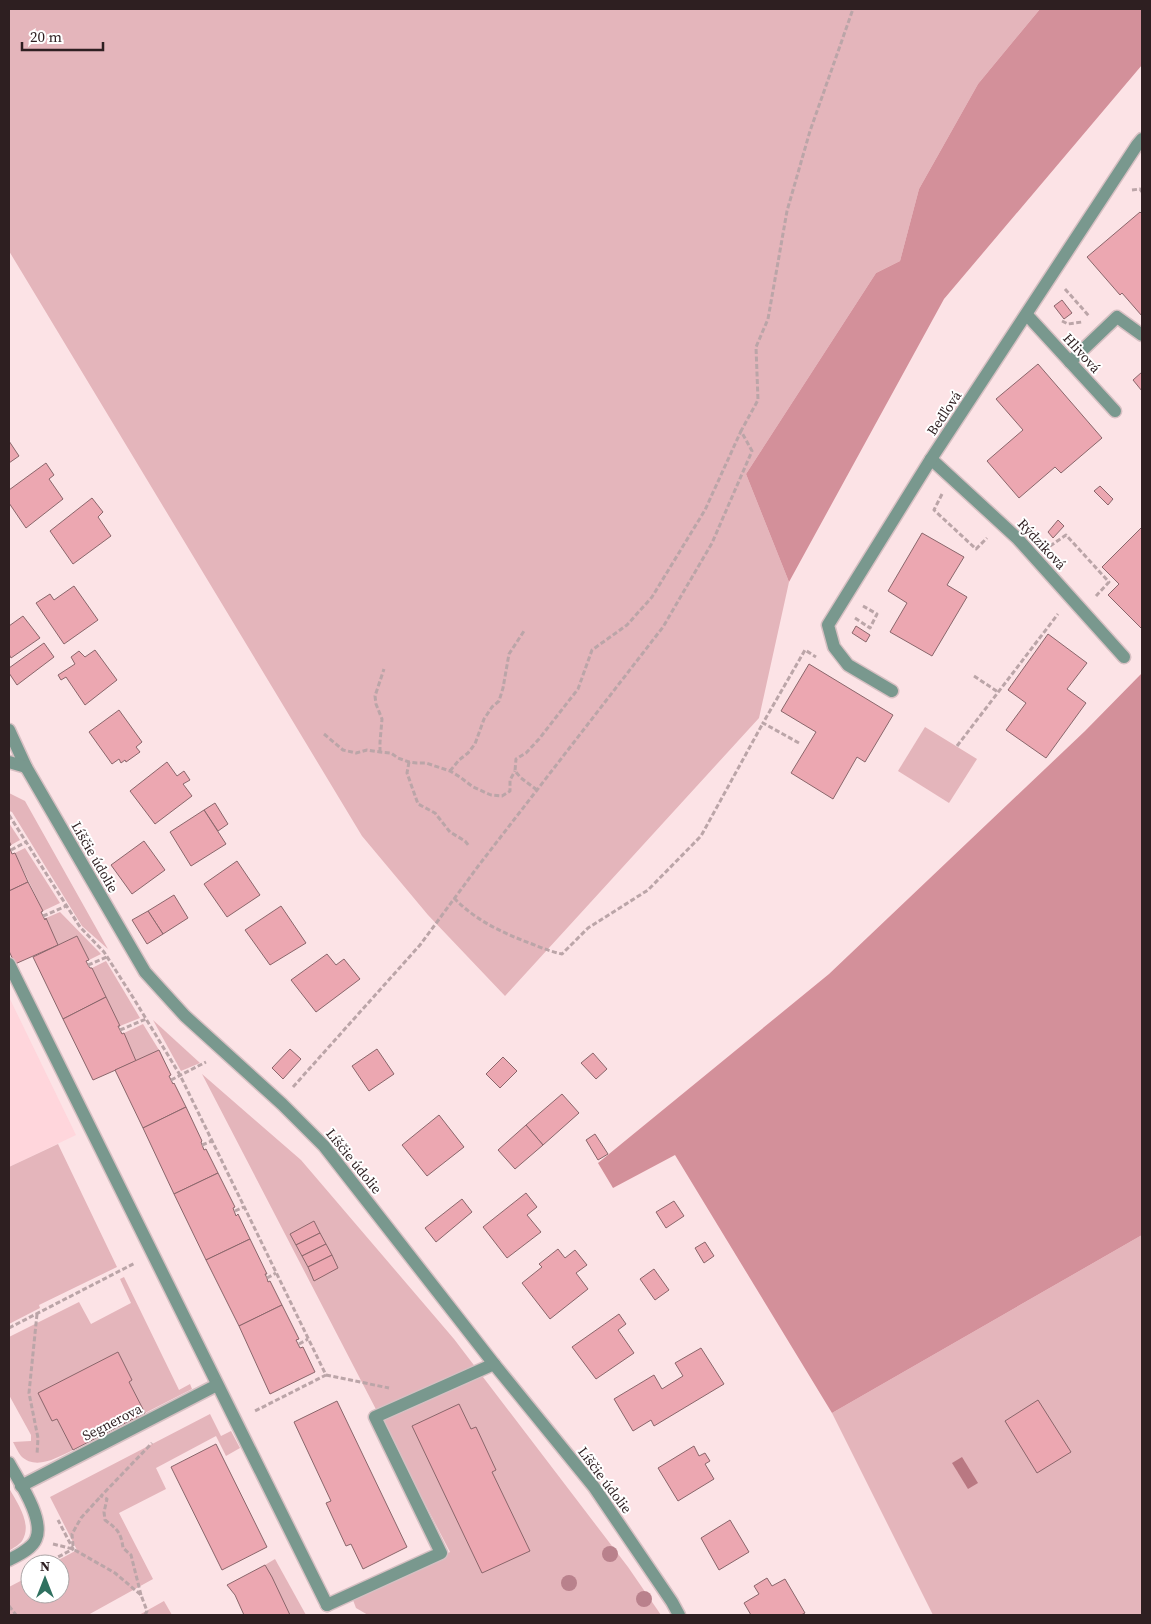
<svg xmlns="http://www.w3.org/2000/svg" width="1151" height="1624" viewBox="0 0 1151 1624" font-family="'Source Serif 4',serif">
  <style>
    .built { fill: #ffd6dc }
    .green { fill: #e4b5bb }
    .forest { fill: #d3909a }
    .water { fill: #b97882 }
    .building { fill: #eca7b1; stroke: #8a666b }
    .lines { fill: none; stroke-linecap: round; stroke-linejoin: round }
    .lane-casing { stroke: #d7c0c3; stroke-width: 15 }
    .street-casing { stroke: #d7c0c3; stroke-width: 15 }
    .path { stroke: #bba5a8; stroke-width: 3; stroke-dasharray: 5 2.5; stroke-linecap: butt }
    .lane { stroke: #79988e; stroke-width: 12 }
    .street { stroke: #79988e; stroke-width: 12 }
    .tree { fill: #b9818c }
    .labels { text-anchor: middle; stroke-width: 4; stroke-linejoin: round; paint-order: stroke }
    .street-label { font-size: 14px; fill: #2e1f21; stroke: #fff }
  </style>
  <rect width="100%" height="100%" fill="#fce3e6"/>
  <path class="built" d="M9,997L76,1135L9,1167Z"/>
  <g class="green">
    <path d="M9,9H1040L978,84L919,189L900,261L876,273L746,474L789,582L759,718L505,996L428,915L362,836L9,251Z"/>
    <path d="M925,727L977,759L949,803L898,771Z"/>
    <path d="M9,793L25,801L108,949L82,926L12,812L9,811Z"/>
    <path d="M9,823L20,840L11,845L9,841Z"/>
    <path d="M25,848L60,903L43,911L15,853Z"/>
    <path d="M60,912L101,954L89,960L77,936L58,945L46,918Z"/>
    <path d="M106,961L140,1018L120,1026L92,968Z"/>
    <path d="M153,1020L200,1063L181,1071Z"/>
    <path d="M143,1024L159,1050L136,1061L124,1033Z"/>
    <path d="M202,1074L301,1160L454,1339L628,1567L661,1615H368L356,1608L353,1600L450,1552Z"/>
    <path d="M58,1144L117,1267L39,1305L40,1308L9,1324V1167Z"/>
    <path d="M1142,1235V1615H933L832,1413Z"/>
    <path d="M124,1277L179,1390L190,1384L192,1389L145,1413L129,1382L132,1380L118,1353L52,1421L57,1419L73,1450C58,1457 36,1471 21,1456C18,1452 15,1446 13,1442L31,1441V1435L9,1395V1337L79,1302L91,1324L131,1303L120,1279Z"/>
    <path d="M210,1414L221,1436L231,1431L240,1448L226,1456L216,1436L156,1468L166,1489L119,1513L153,1579L88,1615H9V1587L30,1576V1594H60V1564H51L77,1550L50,1497Z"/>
    <path d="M9,1488C17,1503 33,1524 22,1541C19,1545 13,1548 9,1551Z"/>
    <path d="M275,1559L306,1615H289L265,1565Z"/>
    <path d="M164,1601L172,1615H139Z"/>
  </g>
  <g class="forest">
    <path d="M1040,9H1142V65L944,299L789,582L746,474L876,273L900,261L919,189L978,84Z"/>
    <path d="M1142,673V1235L832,1413L675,1155L613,1188L598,1163L829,974L1085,731Z"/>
  </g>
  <path class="water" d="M962,1457L978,1483L968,1489L952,1463Z"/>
  <g class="building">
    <path d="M1140,212L1142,214V316L1122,293L1120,295L1087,257Z"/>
    <path d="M1062,300L1072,313L1064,319L1054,306Z"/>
    <path d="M1038,364L1102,438L1061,473L1055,467L1019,498L987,461L1023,430L996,399Z"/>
    <path d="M1142,372V391L1133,380Z"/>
    <path d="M9,441L19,456L9,463Z"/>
    <path d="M46,463L54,475L49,479L63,499L26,528L9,503V490Z"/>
    <path d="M1100,486L1113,499L1108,505L1094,491Z"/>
    <path d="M92,498L103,512L98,517L111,536L73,564L50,531Z"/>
    <path d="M1058,520L1064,526L1053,538L1048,532Z"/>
    <path d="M1142,527V629L1108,595L1119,584L1102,567Z"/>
    <path d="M922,533L964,557L947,585L967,597L932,656L890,632L907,603L888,591Z"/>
    <path d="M74,586L98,620L64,644L36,603L50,594L54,600Z"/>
    <path d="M23,616L40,638L11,658L9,654V626Z"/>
    <path d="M856,626L870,635L866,642L852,633Z"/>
    <path d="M1048,634L1087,663L1067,689L1086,703L1046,758L1006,730L1026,703L1008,690Z"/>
    <path d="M44,643L54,657L17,685L9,673V668Z"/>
    <path d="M95,650L117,680L85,705L66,677L61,680L58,675L75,664L71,657L79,651L85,657Z"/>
    <path d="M809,664L893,715L865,762L857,757L833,799L791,773L816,732L781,711Z"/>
    <path d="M119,710L142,742L136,747L140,752L126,762L125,760L121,763L119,759L112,764L89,732Z"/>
    <path d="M167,762L177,776L184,771L190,780L183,784L192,796L155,824L130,791Z"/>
    <path d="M215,803L228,824L218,831L204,810Z"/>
    <path d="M204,810L226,844L191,866L170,832Z"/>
    <path d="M9,841L11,845L9,846L12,854L15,853L28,882L9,891Z"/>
    <path d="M144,841L165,870L132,894L111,865Z"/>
    <path d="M237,861L260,895L227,917L204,884Z"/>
    <path d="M28,882L43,911L41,912L45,920L46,918L58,945L15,964L9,951V891Z"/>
    <path d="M174,895L188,918L163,934L148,911Z"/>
    <path d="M281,906L306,943L270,965L245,930Z"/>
    <path d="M148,911L163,934L147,944L132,920Z"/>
    <path d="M77,936L89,960L86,961L88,965L90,968H92L106,997L63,1019L33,957Z"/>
    <path d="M327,954L336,965L344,959L360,979L316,1012L291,980Z"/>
    <path d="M106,997L120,1026H118L122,1034L124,1033L136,1061L93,1080L63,1019Z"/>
    <path d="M290,1049L301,1059L283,1079L272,1068Z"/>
    <path d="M377,1049L394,1074L369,1091L352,1066Z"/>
    <path d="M159,1050L171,1075L169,1076L173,1084L174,1083L186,1107L143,1128L115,1070Z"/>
    <path d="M593,1053L607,1069L596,1079L581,1063Z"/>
    <path d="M503,1057L517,1071L500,1088L486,1074Z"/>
    <path d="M562,1094L579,1113L543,1145L526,1125Z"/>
    <path d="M186,1107L202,1141L201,1142L204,1150L206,1149L218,1173L174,1194L143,1128Z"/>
    <path d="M439,1115L464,1147L427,1176L402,1145Z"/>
    <path d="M526,1125L543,1145L515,1169L498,1150Z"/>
    <path d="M595,1134L608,1154L598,1160L586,1140Z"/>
    <path d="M218,1173L235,1207L233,1208L236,1216L238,1214L250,1239L206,1260L174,1194Z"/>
    <path d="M526,1193L537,1207L527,1215L541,1232L507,1258L483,1227Z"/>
    <path d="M462,1199L472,1212L436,1242L425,1228Z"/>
    <path d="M674,1201L684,1216L666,1228L656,1212Z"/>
    <path d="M314,1221L320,1233L296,1245L290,1234Z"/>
    <path d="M320,1233L326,1244L302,1256L296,1245Z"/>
    <path d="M250,1239L267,1274H265L267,1278L268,1282L270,1281L282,1305L239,1326L206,1260Z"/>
    <path d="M705,1242L714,1256L704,1263L695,1248Z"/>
    <path d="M326,1244L332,1255L308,1267L302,1256Z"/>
    <path d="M558,1249L565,1258L575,1250L587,1265L576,1273L588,1289L550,1319L522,1283L542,1267L539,1264Z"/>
    <path d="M332,1255L338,1268L314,1281L308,1267Z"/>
    <path d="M654,1269L669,1290L655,1300L640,1279Z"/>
    <path d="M282,1305L299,1339L296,1340L300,1348L303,1347L315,1372L270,1394L239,1326Z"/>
    <path d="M619,1314L626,1324L618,1330L634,1353L596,1379L572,1347Z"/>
    <path d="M701,1348L724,1384L654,1426L651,1420L633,1431L614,1399L654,1375L662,1389L683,1376L675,1363Z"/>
    <path d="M118,1352L132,1380L129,1382L145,1413L73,1450L57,1419L52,1421L38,1393Z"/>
    <path d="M1038,1400L1071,1452L1037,1473L1005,1421Z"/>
    <path d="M337,1401L407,1547L363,1569L351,1544L346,1546L326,1503L331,1501L294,1422Z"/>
    <path d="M459,1404L471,1429L476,1427L496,1470L492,1472L530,1551L482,1573L412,1426Z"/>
    <path d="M216,1444L267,1547L222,1570L171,1467Z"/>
    <path d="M694,1446L699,1456L705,1453L710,1461L705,1464L714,1479L678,1501L658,1468Z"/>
    <path d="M730,1520L749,1552L719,1570L701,1538Z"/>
    <path d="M265,1565L272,1577L290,1615H244L235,1595L227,1585Z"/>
    <path d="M767,1578L772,1586L785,1579L805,1613L801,1615H751L744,1603L759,1594L754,1586Z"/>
  </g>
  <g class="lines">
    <defs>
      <g id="lane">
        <path d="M1070,362L1117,317L1142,335"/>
        <path d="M327,1605L441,1553L375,1417L494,1364"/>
      </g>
      <g id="street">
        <path d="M1027,315L1115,411"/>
        <path d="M931,459L1017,538L1124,657"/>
        <path d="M892,691L848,665L834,647L828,625L931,459L1137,145L1142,139"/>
        <path d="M9,730L26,767L145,972L185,1016L282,1104L324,1146L494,1364L594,1487L672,1602L679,1615"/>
        <path d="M9,762L26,767"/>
        <path d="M9,964L327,1605"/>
        <path d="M9,1463C18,1480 45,1519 36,1539C32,1549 18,1555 9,1560"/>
        <path d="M21,1486L217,1385"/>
      </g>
    </defs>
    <use href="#lane" class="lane-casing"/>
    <use href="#street" class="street-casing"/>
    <g class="path">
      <path d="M1132,190L1140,189L1142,192"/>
      <path d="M1065,289L1089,316"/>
      <path d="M1062,321L1068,324L1082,322"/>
      <path d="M942,494L934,510L976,549L987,538"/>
      <path d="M1050,546L1066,535L1109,582L1096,596"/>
      <path d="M855,618L870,628L877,614L863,606"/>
      <path d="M974,676L998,692"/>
      <path d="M324,734L343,750L356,753L367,750L380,752L391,753L398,758L409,762L417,763H426L450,771L460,777L473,787L491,795L502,796L510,791V780L515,771"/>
      <path d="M799,743L763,723L805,650L816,657"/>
      <path d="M957,746L1058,614"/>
      <path d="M380,752V742L382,719L376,704L375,696L384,669"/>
      <path d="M409,762L407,773L418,804L435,813L450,832L465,841L469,846"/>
      <path d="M450,771L459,760L468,753L475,744L484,719L492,707L499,701L503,688L509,654L524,631"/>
      <path d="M537,790L521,778L515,771L516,759L526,753L539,739L578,689L592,650L627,625L652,597L705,510L741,431"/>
      <path d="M9,815L80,927L104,952L134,999L180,1075L326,1375L253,1412"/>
      <path d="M11,850L26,842"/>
      <path d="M454,898C476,921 503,933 532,944C542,948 552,952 562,954L588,928L648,890L701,836L763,723"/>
      <path d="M43,916L66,906"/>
      <path d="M88,965L107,957"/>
      <path d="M120,1030L146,1019"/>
      <path d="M171,1080L206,1062"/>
      <path d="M293,1087L420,945L479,865L663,627L712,543L752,451L741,431L758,400L756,347L768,319L787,211L810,131L853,9"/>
      <path d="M202,1145L212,1141"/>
      <path d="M235,1211L244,1207"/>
      <path d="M267,1278L276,1273"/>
      <path d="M37,1314L29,1393L38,1438L37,1455"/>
      <path d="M9,1328L135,1263"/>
      <path d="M299,1344L308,1339"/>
      <path d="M326,1375L389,1388"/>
      <path d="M53,1544L73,1549L115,1573L141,1595L147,1611L145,1615"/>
      <path d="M73,1546L72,1534L81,1518L101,1496"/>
      <path d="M45,1564L73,1549L58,1520"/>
      <path d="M141,1595L131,1555L123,1548C121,1532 117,1529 105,1520L104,1512L107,1499L101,1496L152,1443"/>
      <path d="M9,1606L16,1615"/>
    </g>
    <use href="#lane" class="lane"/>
    <use href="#street" class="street"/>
  </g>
  <g class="tree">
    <circle cx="610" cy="1554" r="8"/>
    <circle cx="569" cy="1583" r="8"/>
    <circle cx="644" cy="1599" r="8"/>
  </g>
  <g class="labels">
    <g class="street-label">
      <text transform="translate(1082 353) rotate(48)" y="5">Hlivová</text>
      <text transform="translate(944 413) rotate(-56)" y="5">Bedľová</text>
      <text transform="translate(1042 544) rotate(47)" y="5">Rýdziková</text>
      <text transform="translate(95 857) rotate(60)" y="5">Líščie údolie</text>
      <text transform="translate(354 1161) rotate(51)" y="5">Líščie údolie</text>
      <text transform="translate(112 1422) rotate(-27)" y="5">Segnerova</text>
      <text transform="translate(605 1480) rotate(53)" y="5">Líščie údolie</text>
    </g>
  </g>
  <rect width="1151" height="1624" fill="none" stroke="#2e1f21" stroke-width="20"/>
  <g transform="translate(45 1579)"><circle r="24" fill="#ffffff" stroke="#aba5a6"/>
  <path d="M0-4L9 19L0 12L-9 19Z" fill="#2f705f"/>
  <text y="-8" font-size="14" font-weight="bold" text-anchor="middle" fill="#2e1f21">N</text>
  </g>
  <path d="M22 42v8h81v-8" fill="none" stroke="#2e1f21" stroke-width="2.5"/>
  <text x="30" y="42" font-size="15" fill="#2e1f21" stroke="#ffffff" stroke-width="4" paint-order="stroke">20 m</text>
</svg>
